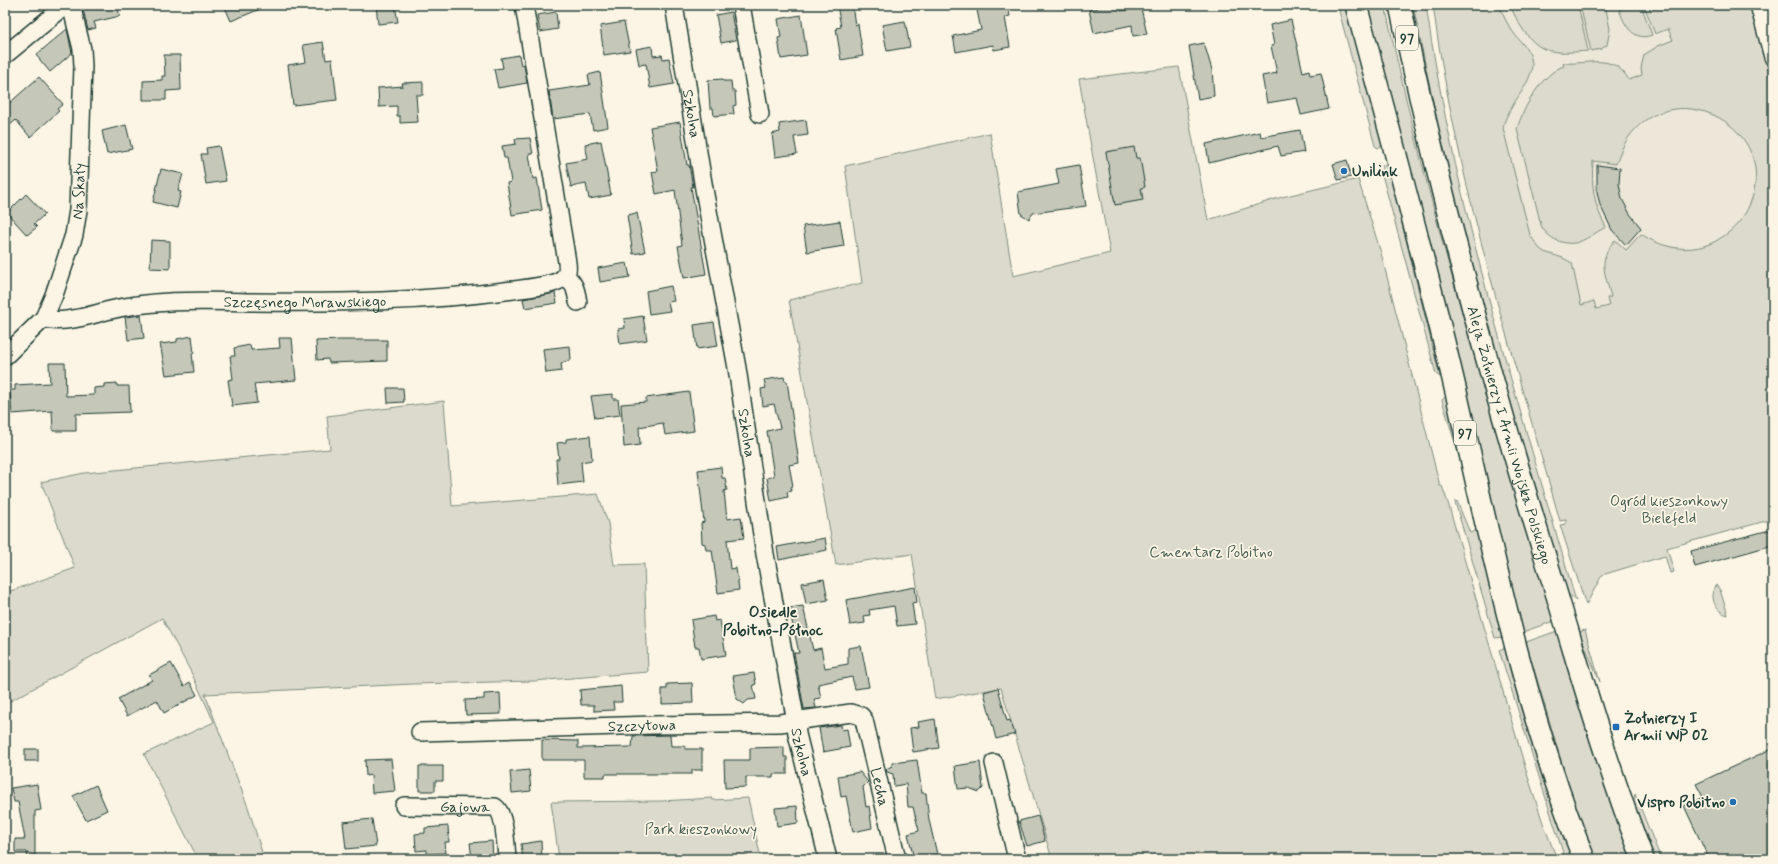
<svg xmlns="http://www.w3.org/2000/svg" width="1778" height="864" viewBox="0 0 1778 864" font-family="Mynerve,sans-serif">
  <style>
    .built { fill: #ece7d8 }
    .green { fill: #dcdacc; stroke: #7e8c80 }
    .building { fill: #c5c7b9; stroke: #1f3d34 }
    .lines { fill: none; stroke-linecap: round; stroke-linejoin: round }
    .minor-casing { stroke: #1f3d34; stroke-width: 20 }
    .major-casing { stroke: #1f3d34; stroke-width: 24 }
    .minor { stroke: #fcf5e5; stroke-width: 17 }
    .major { stroke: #fcf5e5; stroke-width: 21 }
    .poi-dot { fill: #1f6fb2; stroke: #fcf5e5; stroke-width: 1.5 }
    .labels { text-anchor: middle; stroke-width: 3.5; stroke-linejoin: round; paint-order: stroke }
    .shield { fill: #fcf5e5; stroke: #617469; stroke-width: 1 }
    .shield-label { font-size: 14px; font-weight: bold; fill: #1f3d34 }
    .street-label { font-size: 15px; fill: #1f3d34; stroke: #fcf5e5 }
    .poi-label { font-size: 15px; font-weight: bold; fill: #1f3d34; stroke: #fcf5e5; text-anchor: start }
    .park-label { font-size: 15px; fill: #455c52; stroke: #fcf5e5 }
    .neighbourhood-label { font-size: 16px; font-weight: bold; fill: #1f3d34; stroke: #fcf5e5 }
  </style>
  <rect width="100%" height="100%" fill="#fcf5e5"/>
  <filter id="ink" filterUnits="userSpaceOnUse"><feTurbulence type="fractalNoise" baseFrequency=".025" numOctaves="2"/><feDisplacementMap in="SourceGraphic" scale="8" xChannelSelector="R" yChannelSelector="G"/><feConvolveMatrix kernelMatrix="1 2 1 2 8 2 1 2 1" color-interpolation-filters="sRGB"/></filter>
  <g filter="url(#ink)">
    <path class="built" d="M1494,5H1724L1773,267L1539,322L1479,81Z"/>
    <g class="green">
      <path d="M1345,5L1382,145L1378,148L1375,146L1339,11Z"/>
      <path d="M1367,5H1385C1429,214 1492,418 1554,621L1523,632Z"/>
      <path d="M1413,5H1426C1455,208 1519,404 1576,601L1567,593L1496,357L1447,169Z"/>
      <path d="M1433,5H1499C1503,15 1507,24 1513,32C1519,41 1528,47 1531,58C1538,80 1507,104 1503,128L1530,235L1539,248L1544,252L1563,258L1572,263L1581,305L1594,301L1596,309L1609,306L1607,298L1611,297C1605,272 1597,261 1615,240L1626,250L1641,234C1663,249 1692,254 1716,241C1735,230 1747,216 1753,195C1775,113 1646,65 1616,164L1593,161C1591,185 1594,206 1606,227C1596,232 1585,241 1575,243C1561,245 1546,237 1541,225L1517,129C1523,108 1542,73 1564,66L1563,63C1589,65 1613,52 1629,80L1642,75L1641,68L1644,55L1658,46L1673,40L1668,29L1655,34L1644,5H1751L1773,89V117L1769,118L1773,134V519L1667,548L1674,572L1670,573L1665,556L1602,575L1586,605L1560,525L1566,524V520L1560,521C1512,351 1456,181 1433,5Z"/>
      <path d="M1510,5H1578L1588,51C1574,52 1557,54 1544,49C1528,42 1516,20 1510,5Z"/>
      <path d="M1580,5H1641L1652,35C1632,43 1622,21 1618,5L1606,9L1610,29L1607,45L1601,49L1591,51Z"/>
      <path d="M1179,67L1208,220L1282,197L1358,179L1381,253L1440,486H1442L1448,503L1528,777L1543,823L1557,859H1052L1001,688L935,699L912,554L836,565L789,300L862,283L845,166L990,133L1013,276L1110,253L1079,79Z"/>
      <path d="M1383,165L1388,167L1440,377L1436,374L1381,171Z"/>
      <path d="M1445,397L1447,399L1462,466L1442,400Z"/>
      <path d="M444,401L452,506L598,494L608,523L614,565L644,564L648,672L534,681L413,684L205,694L248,807L264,859H198L144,754L214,722L191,672L162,618L5,704V593L75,568L41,482L84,473L330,449L327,416Z"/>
      <path d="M1457,501L1470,533L1477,530L1504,637L1495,638L1455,502Z"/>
      <path d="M1716,585L1720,590L1728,615C1715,612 1709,597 1716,585Z"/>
      <path d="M1585,630L1600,682L1579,632Z"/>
      <path d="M1557,631L1597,762L1632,859H1595L1570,791L1526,642Z"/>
      <path d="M1506,647L1545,781L1572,859H1565L1499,650Z"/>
      <path d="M1635,794L1661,859H1655L1635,809L1633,802Z"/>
      <path d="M712,798L713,800L748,798L761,859H559L551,802L662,801Z"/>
    </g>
    <g class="building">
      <path d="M82,5H117L120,16L94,22L96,28L88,30Z"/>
      <path d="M224,5H270L231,21Z"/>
      <path d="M376,5H395L398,22L378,24Z"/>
      <path d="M837,5H852L855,25L858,24L863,56L841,60L836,28L841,27Z"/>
      <path d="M976,5H1008L1010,16L1005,17L1010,47L994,50L993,45L956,52L953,36L981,30Z"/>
      <path d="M1097,5H1119L1121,11L1141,8L1147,34L1133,36L1132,25L1094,33L1089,10L1098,8Z"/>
      <path d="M556,12L558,29L540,32L537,15Z"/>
      <path d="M731,12L736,40L721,43L716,15Z"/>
      <path d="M801,15L807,55L781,59L778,38L781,37L778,19Z"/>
      <path d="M1291,20L1303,72L1309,70L1310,75L1321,73L1329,109L1301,115L1297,98L1267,103L1262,76L1277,73L1271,46L1274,45L1270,25Z"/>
      <path d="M905,21L910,47L887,51L882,25Z"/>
      <path d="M624,22L630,51L604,55L600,26Z"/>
      <path d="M67,29L72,53L50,72L36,55Z"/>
      <path d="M323,42L326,60L332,59L337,100L293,105L288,65L306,62L303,45Z"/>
      <path d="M1204,43L1212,70L1214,96L1198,99L1189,46Z"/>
      <path d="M652,46L653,56L662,55L663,59L669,58L674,84L650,88L646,64L639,65L636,49Z"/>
      <path d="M164,55H180L181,90L166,91V100H143V81L162,80V76H165Z"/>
      <path d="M519,55L521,65L524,64L527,83L498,88L494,69L503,68L501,58Z"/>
      <path d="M600,72L608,127L593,130L590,114L553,119L549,91L590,85L588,75Z"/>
      <path d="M39,77L63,104L57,109L59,111L30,137L16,120L5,129V107Z"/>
      <path d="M723,79V81H731L732,91H735L736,105L733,106L734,114L714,116L713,108H710L708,80Z"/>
      <path d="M423,82V95H416L418,122L400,123V116H397V106L379,107L378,88L403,86L402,83Z"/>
      <path d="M806,120L808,135L794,137L797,154L775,157L772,134L780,132L779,124Z"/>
      <path d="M680,122L687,165H689L693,187H691L706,274L684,278L678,246L682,245L675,190L656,194L652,172L658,171L650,127Z"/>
      <path d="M126,125L132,149L107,154L102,131Z"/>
      <path d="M1300,130L1304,152L1281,156L1278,146L1209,163L1206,144L1260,132L1261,137Z"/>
      <path d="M530,138L533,154H529L533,179L537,178L542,210L512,215L507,183L511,182L507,158H504L502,146L516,144L515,139Z"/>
      <path d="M601,141L611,195L589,199L586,184L571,187L566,163L588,159L585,144Z"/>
      <path d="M219,146L226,181L206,184L201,154H207L206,148Z"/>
      <path d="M1134,147L1136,158H1140L1145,187L1141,188L1143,200L1115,205L1106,152Z"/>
      <path d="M1347,160L1351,177L1338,180L1333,164Z"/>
      <path d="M1079,165L1086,206L1033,213L1029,219L1021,214L1018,192L1059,184L1056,169Z"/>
      <path d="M1597,165L1620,168L1619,184L1622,199L1630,214L1641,228L1626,245L1612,230L1600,205L1597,192Z"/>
      <path d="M161,169L183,174L178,191L181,192L177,208L153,202Z"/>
      <path d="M26,194L45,214L34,224L37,227L27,235L7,213Z"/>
      <path d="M637,213L645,252L633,254L627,215Z"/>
      <path d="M840,221L844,246L807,252L803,226Z"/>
      <path d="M151,240L170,241V269L150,268Z"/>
      <path d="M627,263L630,277L600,282L598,268Z"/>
      <path d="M671,286L674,301L668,302L670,311L649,314L646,291Z"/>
      <path d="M555,293L557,303L525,308L523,299Z"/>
      <path d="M141,315L144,338L128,340L125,317Z"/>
      <path d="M643,316L647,340L620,344L618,329L625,328L624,319Z"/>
      <path d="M714,322L718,346L697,349L694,325Z"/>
      <path d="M192,336L194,353H192L194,372L166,375L160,344L177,342V339Z"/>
      <path d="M279,338H292L296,380L254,384L257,403L232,406L228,380L233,379L230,356H235L234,348L250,345L251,350L280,348Z"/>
      <path d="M340,340H387V361L329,363L328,359L317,360L316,341Z"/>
      <path d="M570,346L571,360L561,363L562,371L546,373L543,349Z"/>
      <path d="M49,363H65L66,396L94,395V388L104,387V384L117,383V386H129L130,412L76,414V431H53L52,411L12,414L10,390H15V385L50,383Z"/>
      <path d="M784,377L785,381H787L799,463L789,465L793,486L791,487L792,491L787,492L788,497L771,501L767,478L774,476L767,431L780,428L774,404L763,406L761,389L766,388L764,380Z"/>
      <path d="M387,388H403L404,402L388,403Z"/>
      <path d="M689,392L694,431L665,435L663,423L639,427L640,445L624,447L621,404L646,402V398Z"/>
      <path d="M613,394V399H618L620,415L595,418L591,396Z"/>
      <path d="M590,436L592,460L581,462L583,482L558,485L556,459H559L557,443L566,442V439Z"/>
      <path d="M721,467L722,478H725L727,490L724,491L727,519L741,517L744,538L727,540L730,569L736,568L739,590L718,593L712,550H706L705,544L702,543L701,523L704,522L698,470Z"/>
      <path d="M1773,529V545L1695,567L1691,551Z"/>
      <path d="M825,538L827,550L779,560L777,547Z"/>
      <path d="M824,579L828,600L806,604L802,583Z"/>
      <path d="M915,587L917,602L912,603L915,624L897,626L894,606L869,610L870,615L864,616L865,623L850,625L846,600Z"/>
      <path d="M803,606L813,650L821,648L825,668L848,664V648L861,646L869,687L855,689L852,677L818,684L821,698L814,699L816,708L804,709L794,653H799L789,608Z"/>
      <path d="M714,616L715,621L720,620L726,655L701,659L699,647H695L691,620Z"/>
      <path d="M171,663L184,686L190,682L197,695L164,713L157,700L127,716L118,699L152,680L149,675Z"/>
      <path d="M754,673L756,684L753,685L756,699L748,700L744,704L737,699L733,676Z"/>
      <path d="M692,683L693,703L662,704V689H667V684Z"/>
      <path d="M621,686L622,702H613L614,710L594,711V705H581L580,690Z"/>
      <path d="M998,688L1007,721L1010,720L1015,734L996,739L984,692Z"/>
      <path d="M500,693L501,714L466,715L465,700L484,699V694Z"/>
      <path d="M935,719L939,748L913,752L910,728L919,727L918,722Z"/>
      <path d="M841,725L842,730L847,729L850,747L823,752L819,728Z"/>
      <path d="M670,735L671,746H685V749H702V770H692V774H605V777H584V760H542V740L578,741V748L632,747L633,736Z"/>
      <path d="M784,747V757H787V774H773V777H746V787L725,788L724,760H750V748Z"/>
      <path d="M1773,748V859H1709L1684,806L1703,797L1696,784Z"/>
      <rect x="25" y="749" width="13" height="12"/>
      <path d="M391,759L395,791L372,793L371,775L366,776L365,760Z"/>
      <path d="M917,760L922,793H926L929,820L937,854L914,859L908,834L919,831L913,807H908L906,784L894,786L893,774L887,772L886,769L892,766V763Z"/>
      <path d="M980,762L983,788L979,792L969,788L958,789L955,766Z"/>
      <path d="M419,766H443V781H435V791H419Z"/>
      <path d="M529,770L531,791L512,793L510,772Z"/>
      <path d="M860,772L868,782L863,787L866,807L869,806L872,828L853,832L846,796L841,797L838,776Z"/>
      <path d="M37,784L41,810L35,811V859H28L27,852H15V839H25L18,802H14L11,788Z"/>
      <path d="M96,785L107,810L86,820L73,796Z"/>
      <path d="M797,806L798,823L777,826L775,808Z"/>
      <path d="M1038,816L1045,841L1027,846L1019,821Z"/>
      <path d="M372,819L376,846L346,849L343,822Z"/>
      <path d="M448,826L449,842H445L446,853L427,854V850L416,851L415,834L425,833V828Z"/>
      <path d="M492,841L493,859H472L470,843Z"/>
      <path d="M541,841L542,859H523L521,844Z"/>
    </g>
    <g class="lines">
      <defs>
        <g id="minor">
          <path id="s1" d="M674,5L704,189L737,368L765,554L796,722L797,734L828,859"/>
          <path d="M741,5L760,114"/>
          <path d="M1759,5L1773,57"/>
          <path d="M5,55L66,5"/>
          <path d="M565,276C575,283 576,291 578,302"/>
          <path id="s2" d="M44,318C58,325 92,315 106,311C154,299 202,301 251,302C339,303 425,302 513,290C525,288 558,286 565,276C569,271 567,262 566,256L524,5"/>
          <path id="s3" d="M5,356L44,318L54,295L74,235L78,210L83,66L82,49L71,5"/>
          <path id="s4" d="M420,732L654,725L780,723L851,713L861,716L864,720L897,859"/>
          <path d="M994,763L1017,859"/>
          <path id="s5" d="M404,806L495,807C505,813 506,847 507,859"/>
        </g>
        <g id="major">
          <path d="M1356,5C1390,134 1426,263 1456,392C1492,549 1524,709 1584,859"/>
          <path id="s6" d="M1400,5C1440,199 1493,390 1552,579C1581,673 1607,767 1643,859"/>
        </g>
      </defs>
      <use href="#minor" class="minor-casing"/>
      <use href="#major" class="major-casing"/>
      <use href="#minor" class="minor"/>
      <use href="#major" class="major"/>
    </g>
  </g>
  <g class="poi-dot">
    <circle cx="1344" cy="171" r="4"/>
    <rect x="1612" y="723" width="8" height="8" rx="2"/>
    <circle cx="1733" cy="802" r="4"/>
  </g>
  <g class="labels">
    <g class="shield">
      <rect x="1396" y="26" width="22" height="24" rx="3"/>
      <rect x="1454" y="421" width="22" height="24" rx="3"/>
    </g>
    <g class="shield-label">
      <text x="1407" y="43">97</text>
      <text x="1465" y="438">97</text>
    </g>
    <g class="street-label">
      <text dy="5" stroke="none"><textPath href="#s1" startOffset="110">Szkolna</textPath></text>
      <text dy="5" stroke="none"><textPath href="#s3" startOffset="187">Na Skały</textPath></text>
      <text dy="5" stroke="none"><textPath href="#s2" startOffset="263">Szczęsnego Morawskiego</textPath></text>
      <text dy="5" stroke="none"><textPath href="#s1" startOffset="434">Szkolna</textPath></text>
      <text dy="5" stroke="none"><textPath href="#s6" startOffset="444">Aleja Żołnierzy I Armii Wojska Polskiego</textPath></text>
      <text dy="5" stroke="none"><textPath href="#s4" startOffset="222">Szczytowa</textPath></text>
      <text dy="5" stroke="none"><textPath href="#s1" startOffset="758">Szkolna</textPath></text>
      <text dy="5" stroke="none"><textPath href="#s4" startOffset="516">Lecha</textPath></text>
      <text dy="5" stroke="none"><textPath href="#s5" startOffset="61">Gajowa</textPath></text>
    </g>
    <g class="poi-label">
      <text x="1352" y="176">Unilink</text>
      <text x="1624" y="723">Żołnierzy I<tspan x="1624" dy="17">Armii WP 02</tspan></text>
      <text x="1725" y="807" text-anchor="end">Vispro Pobitno</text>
    </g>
    <g class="park-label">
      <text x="1669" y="506">Ogród kieszonkowy<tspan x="1669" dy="17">Bielefeld</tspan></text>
      <text x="1211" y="557">Cmentarz Pobitno</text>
      <text x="701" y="834">Park kieszonkowy</text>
    </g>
    <g class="neighbourhood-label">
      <text x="773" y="617">Osiedle<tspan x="773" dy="18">Pobitno-Północ</tspan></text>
    </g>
  </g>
  <rect width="1778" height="864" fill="none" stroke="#fcf5e5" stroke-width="20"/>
  <rect x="10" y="10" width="1758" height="844" fill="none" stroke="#1f3d34" stroke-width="1.5" filter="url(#ink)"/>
</svg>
